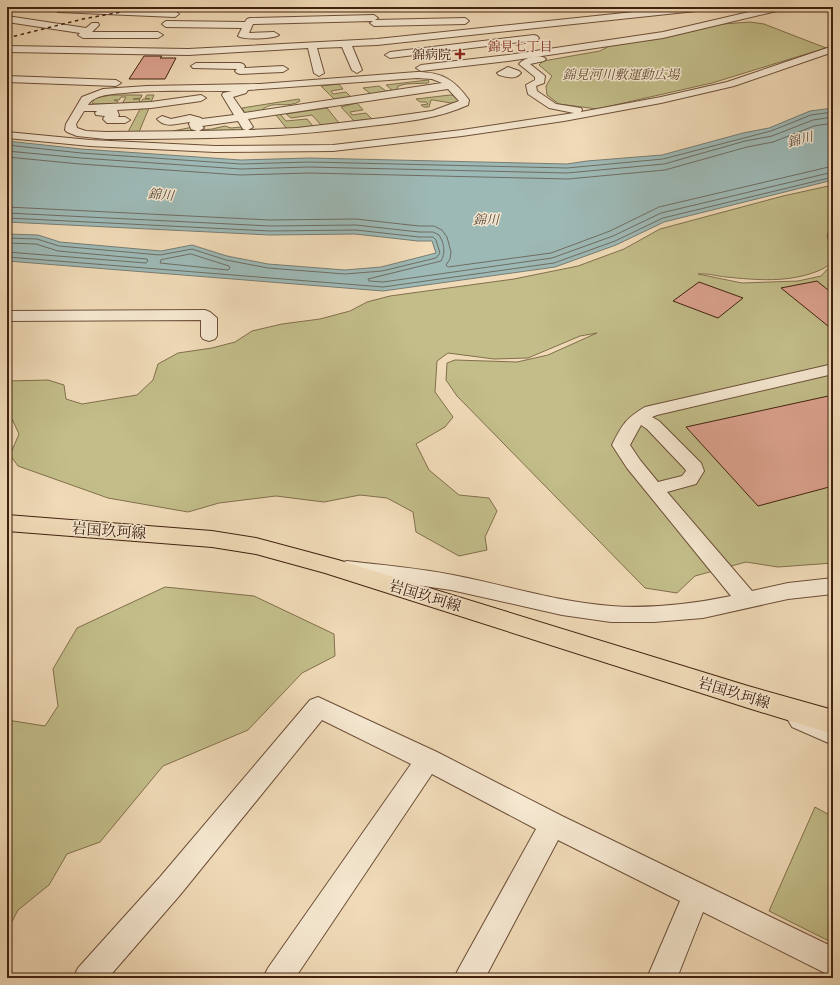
<svg xmlns="http://www.w3.org/2000/svg" width="840" height="985" viewBox="0 0 840 985" font-family="'IM FELL French Canon','Noto Serif JP',serif">
  <style>
    .green { fill: #c2bd89; stroke: #826f4c }
    .water { fill: #9db9b6; stroke: #787c73 }
    .lines { fill: none; stroke-linecap: round; stroke-linejoin: round }
    .shore { stroke: #6f6d62; stroke-width: 1 }
    .building { fill: #dba18d; stroke: #41210e }
    .minor-casing { stroke: #6d4f38; stroke-width: 2 }
    .major-casing { stroke: #41210e; stroke-width: 2 }
    .minor { fill: #f5e7d0; fill-rule: evenodd }
    .major { fill: #f0dab7; fill-rule: evenodd }
    .rail { stroke: #41210e; stroke-width: 1.5; stroke-dasharray: 3.5 3.5; stroke-linecap: butt }
    .poi-dot { fill: #8f2418; stroke: #f5e7d0; stroke-width: 1.5 }
    .labels { text-anchor: middle; stroke-width: 3; stroke-linejoin: round; paint-order: stroke }
    .far-neighbourhood-label { font-size: 13px; fill: #7a1f14; stroke: #f5e7d0 }
    .far-poi-label { font-size: 13px; fill: #41210e; stroke: #f5e7d0; text-anchor: end }
    .far-park-label { font-size: 13px; font-style: italic; fill: #61482d; stroke: #f5e7d0 }
    .far-water-label { font-size: 13px; font-style: italic; fill: #584738; stroke: #f5e7d0 }
    .street-label { font-size: 15px; fill: #41210e; stroke: #f5e7d0 }
  </style>
  <rect width="100%" height="100%" fill="#f0dab7"/>
  <filter id="stains"><feTurbulence type="fractalNoise" baseFrequency=".005" numOctaves="4"/><feColorMatrix values="0 0 0 0 .2 0 0 0 0 .09 0 0 0 0 .02 0 0 0 .5 -.17"/></filter>
  <radialGradient id="worn" r=".72"><stop offset=".6" stop-color="#630" stop-opacity="0"/><stop offset="1" stop-color="#630" stop-opacity=".3"/></radialGradient>
  <g class="green">
    <path d="M750,22L764,24L826,48L712,83L597,109L559,104L547,95L546,86L552,76L539,65L543,61L600,51L611,45L670,36L723,24Z"/>
    <path d="M428,80L429,82L428,83L406,84L398,86L397,91L371,94L363,88L379,86L386,91L392,90L386,85Z"/>
    <path d="M339,84L343,89L331,91L333,94L346,92L352,98L334,99L321,86Z"/>
    <path d="M111,95H142L141,98L133,99H140L139,102H141L143,99H150L145,98L147,95H154L151,102L122,104L126,97H121L119,100H114L118,101L116,104H94L92,103L95,98Z"/>
    <path d="M450,95L455,96L459,101L458,103H451L433,100H431L429,107H424L421,105L428,104L426,102H420L416,99Z"/>
    <path d="M299,99L300,101C289,109 274,100 263,109V112L245,113L242,108Z"/>
    <path d="M357,103L363,110L350,112L352,115L366,113L372,119L354,121L341,107Z"/>
    <path d="M149,108L139,132H128L140,109Z"/>
    <path d="M327,108L339,123L321,125L312,115L291,118L286,114Z"/>
    <path d="M280,114L286,121L307,119L313,126L287,129L276,115Z"/>
    <path d="M225,126L231,128L241,127L242,131H173L193,127L199,130L212,129Z"/>
    <path d="M833,185V225L830,226L827,237C829,242 835,251 833,257C831,265 825,268 818,271C788,283 757,280 726,277C716,276 707,273 698,274L742,283L798,281L821,276L833,263V563L778,567L746,562L695,576L677,593L645,588L457,396L446,380L447,363L455,360L517,362L548,355L597,333L580,336L528,358L494,359L448,353L437,361L435,392L453,417L445,427L416,444L429,470L459,495L489,498L497,511L485,537L487,550L459,556L416,532L413,512L387,498L360,495L324,502L276,496L219,503L188,512L108,498L18,466L10,455L19,434L12,419L7,418V381L48,380L64,385L66,399L82,404L137,395L153,380L158,364L178,353L212,348L235,342L252,331L282,324L320,319L350,311L367,302L390,296L514,279L578,266L624,249L660,229L783,196Z"/>
    <path d="M165,587L254,596L334,634L335,656L302,673L248,730L163,766L100,842L67,854L49,885L18,910L7,931V720L45,726L58,706L53,669L77,628Z"/>
    <path d="M815,807L833,817V943L769,911Z"/>
  </g>
  <path class="water" d="M833,108V180L664,222L616,245L555,267L383,291L7,261V234L38,235L60,242L161,251L192,245L227,256L268,264L345,270L381,267L436,253L432,241H418L355,234L270,235L7,222V141L81,149L241,160L309,158L567,164L587,161L662,155L743,133L769,128L810,111Z"/>
  <g class="lines">
    <g class="shore">
      <path d="M7,145L81,153L241,164L309,162L567,168L663,159L771,131L811,115L833,112"/>
      <path d="M7,151L81,158L241,169L309,167L567,173L664,164L745,141L772,136L813,120L833,117"/>
      <path d="M7,157L80,164L240,175L309,173L568,179L665,170L747,147L773,142L814,126L833,123"/>
      <path d="M7,207L270,220L356,219L419,226H434L442,230L447,237L451,252L450,259L446,265L448,267L551,253L610,231L659,207L833,166"/>
      <path d="M7,213L270,226L356,225L419,232H433L439,235C444,243 446,252 441,261L368,279L369,281L383,282L552,258L613,236L661,213L833,172"/>
      <path d="M7,218L270,231L356,230L419,237H433L436,240L440,253L436,258L382,271L345,274L268,268L226,260L192,249L160,255L59,246L37,239L7,238"/>
      <path d="M7,243L36,244L58,251L147,259L148,261L146,263L7,252"/>
      <path d="M191,254L229,266L230,268L228,270L160,263L161,260Z"/>
      <path d="M7,257L383,287L554,263L615,241L663,218L833,177"/>
    </g>
  </g>
  <g class="building">
    <path d="M144,56H162L160,58H176L165,79H129Z"/>
    <path d="M817,281L833,294V330L781,288Z"/>
    <path d="M699,282L743,298L718,318L673,301Z"/>
    <path d="M833,395V486L758,506L686,427Z"/>
  </g>
  <g class="lines">
    <defs>
      <g id="minor">
        <path d="M56,7L175,11L179,14L175,17L58,12L54,9Z"/>
        <path d="M681,7H709L705,10L377,45L352,46L362,70L357,73L352,70L342,47L317,48L324,73L319,76L314,73L308,48L188,55L7,52V46L188,49L377,39Z"/>
        <path d="M771,7H786L785,9L663,38L508,61L421,71L416,68L421,65L508,55L663,32Z"/>
        <path d="M374,15L378,18L375,20L465,18L469,21L465,24L374,26L370,23L373,21L253,24L249,33L274,32L279,35C274,39 243,40 238,36L242,28L166,27L162,24L166,21L245,22L247,19L250,18Z"/>
        <path d="M7,16L86,28L92,23H98L99,25L92,32H158L163,35L158,38H83L78,35L80,33L7,22Z"/>
        <path d="M534,35L537,36L539,38L537,40L390,58L385,55L390,52Z"/>
        <path d="M833,46V52L734,86L661,103L564,121L462,136L333,151L215,152L90,146L7,138V132L90,140L215,146L333,145L462,130L574,113L549,108L528,94L526,85L535,80V77L519,64C524,58 540,53 546,59L544,61L530,64L545,76L544,83L536,86L537,91L556,104L581,108L582,110L581,112L661,97L727,82Z"/>
        <path d="M196,63H240L243,64L245,66L244,68L283,66L288,69L283,72L240,74L237,73L235,71L237,69L193,68L191,66Z"/>
        <path d="M508,67L519,71L521,73C515,80 507,77 499,75L497,73Z"/>
        <path d="M417,72C442,72 455,80 469,100L468,105C437,119 403,122 370,126C282,138 194,139 106,139L77,136L67,132L65,130L66,124L82,97L103,89L147,86L260,84ZM417,78L432,79L442,83L244,113L233,97L246,93L248,90ZM448,89L459,101L432,111L382,118L297,128L248,130L253,127L248,119ZM232,91L223,93L222,95L234,115L202,119L201,118L190,115L171,119L162,116L157,119C166,129 178,123 190,122L189,124L191,129L197,131L106,132L86,131L77,128L76,124L84,111H97L95,113L96,115L105,116L103,119L107,123H125L130,120L125,117H118L119,115L117,110L151,108L201,101L206,98L201,95L151,102L88,105C91,99 100,96 106,95C147,89 191,91 232,91ZM238,121L243,129L246,130L199,131L204,128L202,126Z"/>
        <path d="M7,76L116,80L121,83L116,86L7,82Z"/>
        <path d="M205,310L210,312L217,318V336L215,339L209,341L203,339L201,336V320L7,321V311Z"/>
        <path d="M833,364V374L657,415L652,417L659,421L701,463L704,471L696,484L667,492L752,591L788,583L833,578V594L788,599L703,618L654,622H611L562,615L451,590L347,575L340,573L337,568L340,563L347,561C382,565 418,568 453,575C505,585 557,602 611,606C651,609 692,604 731,596L627,468L612,445C622,425 626,418 645,407ZM641,425L647,429L685,469L686,471L682,476L658,482L640,460L630,445Z"/>
        <path d="M318,697L437,752L562,816L833,947V977L703,912L677,978H647L680,901L558,840L485,978H454L459,968L536,829L432,774L295,978H263L268,968L411,764L322,720L180,895L108,978H73L78,968L160,877L310,700Z"/>
        <path d="M800,710L833,724V745L792,727L788,720L792,713Z"/>
      </g>
      <path id="major" d="M7,515L212,531L256,538L338,560L748,686L833,710V734L748,708L325,573L256,554L212,547L7,531Z"/>
    </defs>
    <use href="#minor" class="minor-casing"/>
    <use href="#major" class="major-casing"/>
    <use href="#minor" class="minor"/>
    <use href="#major" class="major"/>
    <path class="rail" d="M7,38L83,19L148,7"/>
  </g>
  <path class="poi-dot" d="M458 48h4v4h4v4h-4v4h-4v-4h-4v-4h4z"/>
  <g class="labels">
    <g class="far-neighbourhood-label">
      <text x="520" y="51">錦見七丁目</text>
    </g>
    <g class="far-poi-label">
      <text x="451" y="59">錦病院</text>
    </g>
    <g class="far-park-label">
      <text x="621" y="79">錦見河川敷運動広場</text>
    </g>
    <g class="far-water-label">
      <text transform="translate(800 139) rotate(-14)" y="5">錦川</text>
      <text transform="translate(161 194) rotate(5)" y="5">錦川</text>
      <text x="486" y="224">錦川</text>
    </g>
    <g class="street-label">
      <text transform="translate(109 531) rotate(4)" y="5">岩国玖珂線</text>
      <text transform="translate(425 596) rotate(17)" y="5">岩国玖珂線</text>
      <text transform="translate(734 693) rotate(17)" y="5">岩国玖珂線</text>
    </g>
  </g>
  <rect width="840" height="985" fill="none" stroke="#f0dab7" stroke-width="24"/>
  <rect x="8" y="8" width="824" height="969" fill="none" stroke="#41210e" stroke-width="2"/>
  <rect x="12" y="12" width="816" height="961" fill="none" stroke="#41210e"/>
  <rect width="100%" height="100%" filter="url(#stains)"/>
  <rect width="100%" height="100%" fill="url(#worn)"/>
</svg>
